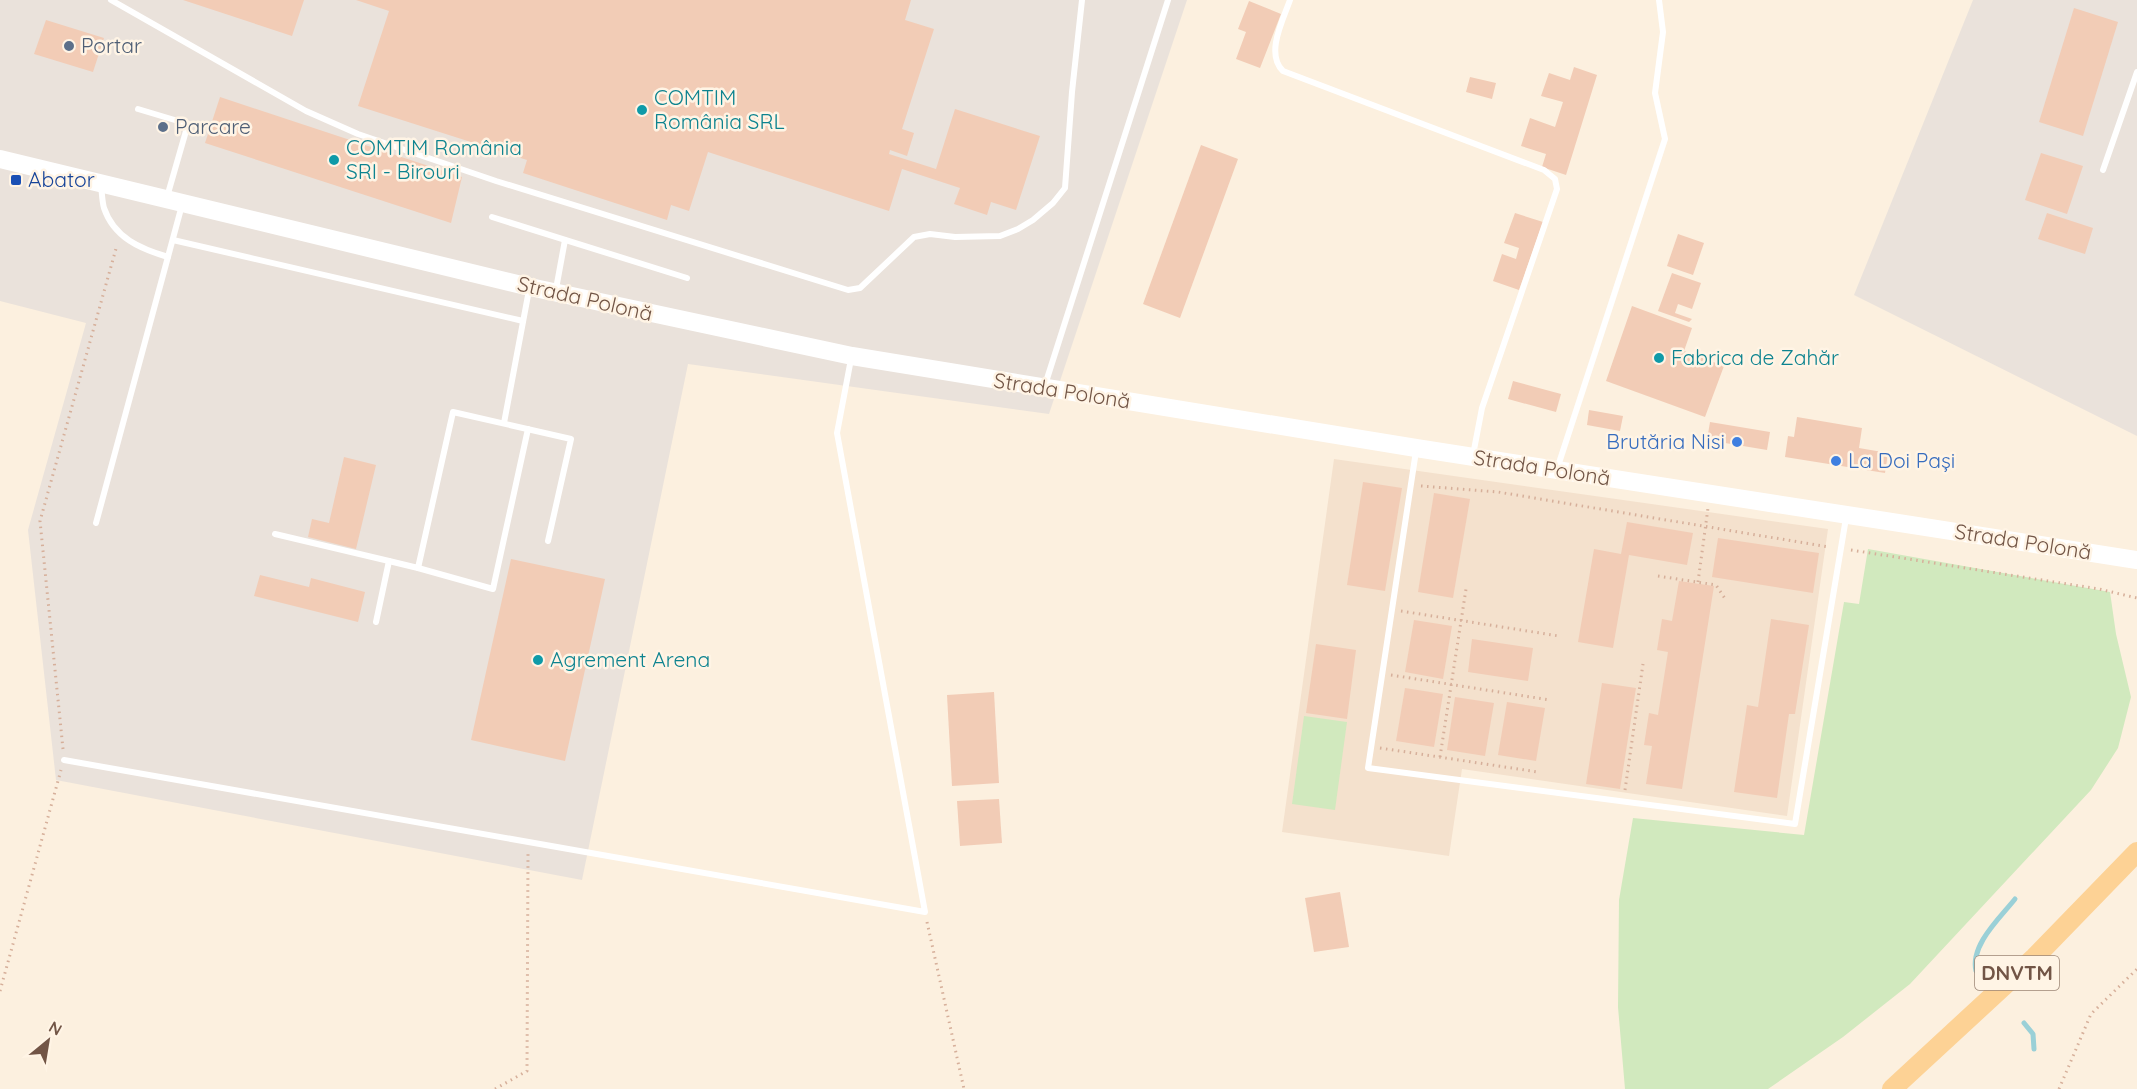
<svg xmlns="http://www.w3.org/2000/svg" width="2137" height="1089" viewBox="0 0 2137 1089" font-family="Quicksand,sans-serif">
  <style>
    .residential { fill: #f4e1cd }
    .industrial { fill: #eae2db }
    .green { fill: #d1e9be }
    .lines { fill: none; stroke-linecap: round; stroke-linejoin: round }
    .stream { stroke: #9ad0d7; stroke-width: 5 }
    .building { fill: #f2ccb6 }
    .path { stroke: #d6af9a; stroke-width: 3; stroke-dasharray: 1.5 4.5; stroke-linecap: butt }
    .service { stroke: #fff; stroke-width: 6 }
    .secondary { stroke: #fff; stroke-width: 18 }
    .primary { stroke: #fdd295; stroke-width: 20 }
    .service-dot { fill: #5c6f8a; stroke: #fff4e5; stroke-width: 2 }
    .culture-dot { fill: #0f9aa8; stroke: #fff4e5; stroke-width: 2 }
    .transit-dot { fill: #1a4fb4; stroke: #fff4e5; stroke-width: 2 }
    .shop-dot { fill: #3f7fe0; stroke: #fff4e5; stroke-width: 2 }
    .labels { text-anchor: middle; stroke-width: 5; stroke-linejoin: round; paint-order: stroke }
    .shield { fill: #fff4e5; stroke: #9c8576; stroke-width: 1.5 }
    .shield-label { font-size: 20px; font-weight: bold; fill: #725546 }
    .service-label { font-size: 21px; fill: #4e5e75; stroke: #fff4e5; text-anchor: start }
    .culture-label { font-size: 21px; fill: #0d838f; stroke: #fff4e5; text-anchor: start }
    .transit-label { font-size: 21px; fill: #164399; stroke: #fff4e5; text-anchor: start }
    .street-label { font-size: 21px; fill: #725546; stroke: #fff4e5 }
    .shop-label { font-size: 21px; fill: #366cbe; stroke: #fff4e5; text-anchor: end }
  </style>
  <rect width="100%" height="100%" fill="#fcf0df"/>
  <path class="residential" d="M1334,459L1828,529L1787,816L1462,769L1449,856L1282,832Z"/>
  <g class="industrial">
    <path d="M0,0H1187L1049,414L688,364L582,880L56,780L28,530L86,323L0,301Z"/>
    <path d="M1973,0H2137V436L1854,295Z"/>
  </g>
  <g class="green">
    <path d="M1868,549L2110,592L2116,634L2131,697L2118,748L2091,790L1910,984L1843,1037L1768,1089H1625L1618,1007L1619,900L1633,818L1804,835L1844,602L1859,604Z"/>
    <path d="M1304,716L1347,722L1335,810L1292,804Z"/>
  </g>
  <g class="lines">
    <g class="stream">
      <path d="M1976,971C1970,945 2000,918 2015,899"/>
      <path d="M2024,1023L2033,1034L2034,1049"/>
    </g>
  </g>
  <g class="building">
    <path d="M183,0H304L292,36Z"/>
    <path d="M356,0H911L905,20L934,29L902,129L914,133L907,156L890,150L889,154L936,169L955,109L1040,136L1016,210L991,202L987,215L954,204L960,188L902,169L889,211L708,152L689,211L671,205L667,220L523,173L527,160L358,106L389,11Z"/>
    <path d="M1249,1L1281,14L1260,68L1236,59L1246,32L1238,29Z"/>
    <path d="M2074,8L2118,22L2083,136L2039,122Z"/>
    <path d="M46,20L104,38L93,72L34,54Z"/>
    <path d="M1574,67L1597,75L1566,175L1542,167L1546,154L1521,146L1530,118L1555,127L1563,102L1541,96L1549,73L1570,80Z"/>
    <path d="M1470,77L1496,83L1492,99L1466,92Z"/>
    <path d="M220,97L462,177L451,223L205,143Z"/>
    <path d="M1201,145L1238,159L1180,318L1143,304Z"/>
    <path d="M2041,153L2083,166L2067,214L2025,200Z"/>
    <path d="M1515,213L1543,222L1519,290L1493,281L1502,254L1516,259L1519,248L1504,243Z"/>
    <path d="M2047,213L2093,228L2085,254L2038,239Z"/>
    <path d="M1678,234L1704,243L1693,275L1667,266Z"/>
    <path d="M1672,273L1701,283L1692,309L1678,304L1675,313L1692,319L1689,322L1658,311Z"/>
    <path d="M1632,306L1692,328L1684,351L1724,366L1705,417L1606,381Z"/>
    <path d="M1513,381L1561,394L1556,412L1508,399Z"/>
    <path d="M1589,410L1623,416L1620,431L1587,425Z"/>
    <path d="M1797,417L1862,428L1859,448L1888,453L1885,473L1785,457L1788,436L1794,437Z"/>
    <path d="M1710,422L1770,432L1767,450L1707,440Z"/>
    <path d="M344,457L376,465L356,549L308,537L312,519L329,523Z"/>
    <path d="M1363,482L1402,488L1385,591L1347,585Z"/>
    <path d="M1434,493L1470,499L1453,598L1418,592Z"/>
    <path d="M1627,522L1693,533L1687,565L1629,555L1613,648L1578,642L1594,549L1621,554Z"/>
    <path d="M1718,538L1819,553L1813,593L1712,577Z"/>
    <path d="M511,559L605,579L565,761L471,740Z"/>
    <path d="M260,575L309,587L311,578L365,592L358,622L254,596Z"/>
    <path d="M1679,581L1714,586L1682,789L1646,784L1652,746L1644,745L1649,713L1658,715L1668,652L1657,650L1662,619L1672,621Z"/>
    <path d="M1771,619L1809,625L1795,714H1789L1777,798L1734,792L1747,705L1758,707Z"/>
    <path d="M1414,620L1452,626L1443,679L1405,672Z"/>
    <path d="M1472,639L1533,648L1528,681L1468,672Z"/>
    <path d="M1316,644L1356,650L1347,719L1306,713Z"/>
    <path d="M1602,683L1636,688L1620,789L1586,784Z"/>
    <path d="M1405,688L1443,694L1434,747L1396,741Z"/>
    <path d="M994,692L999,783L952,786L947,695Z"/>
    <path d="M1455,697L1494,703L1485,756L1447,750Z"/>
    <path d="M1507,702L1545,708L1536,761L1498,755Z"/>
    <path d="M999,799L1002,843L960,846L957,801Z"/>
    <path d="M1340,892L1349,947L1314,952L1305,898Z"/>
  </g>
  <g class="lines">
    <g class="path">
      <path d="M1421,486L1498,492L1829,547"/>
      <path d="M1851,550L2099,589L2137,598"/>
      <path d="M1658,576L1716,585L1726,600"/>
      <path d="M1698,582L1708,508"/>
      <path d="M1401,611L1559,636"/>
      <path d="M1391,675L1550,700"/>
      <path d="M1380,748L1538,772"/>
      <path d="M63,749L40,521L117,245"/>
      <path d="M1440,757L1466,589"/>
      <path d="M1625,790L1643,664"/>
      <path d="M927,922L964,1089"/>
      <path d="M0,991L61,770"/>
      <path d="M495,1089L527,1071L528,853"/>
      <path d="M2059,1089L2091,1014L2137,969"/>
    </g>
    <g class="service">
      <path d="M111,0L306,111L358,134L496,181L848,290L860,288L914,237L930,234L955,237L1000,236L1018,229L1033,220L1053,203L1065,188L1072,92L1082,0"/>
      <path d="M1290,0C1283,20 1265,54 1283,71L1544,170L1555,179L1557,189L1482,408L1473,455"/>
      <path d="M138,109L188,124L167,197"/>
      <path d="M2103,170L2137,72"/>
      <path d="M101,185C102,193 102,201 104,208C114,238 141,249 168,257"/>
      <path d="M492,217L687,278"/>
      <path d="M173,240L523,321"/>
      <path d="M556,289L565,240"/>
      <path d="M1045,385L1168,0"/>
      <path d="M504,423L529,290"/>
      <path d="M1416,451L1368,768L1795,824L1846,518"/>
      <path d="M1558,466L1665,139L1655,93L1663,32L1659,0"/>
      <path d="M96,523L182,205"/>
      <path d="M275,534L389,561"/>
      <path d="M418,568L493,589L528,429"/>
      <path d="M376,622L389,561L418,568L453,412L571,439L548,541"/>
      <path d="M64,760L925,912L837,433L851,359"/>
    </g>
    <path class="secondary" d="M0,159L530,287L852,356L1416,448L2137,560"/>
    <path class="primary" d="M1892,1089L2035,957L2137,852"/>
  </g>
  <g class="service-dot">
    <circle cx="69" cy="46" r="6"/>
    <circle cx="163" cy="127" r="6"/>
  </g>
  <g class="culture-dot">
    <circle cx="642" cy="110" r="6"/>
    <circle cx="334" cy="160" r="6"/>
    <circle cx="1659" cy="358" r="6"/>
    <circle cx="538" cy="660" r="6"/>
  </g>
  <rect class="transit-dot" x="10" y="174" width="12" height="12" rx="3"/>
  <g class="shop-dot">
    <circle cx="1737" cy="442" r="6"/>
    <circle cx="1836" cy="461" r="6"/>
  </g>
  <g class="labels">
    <rect class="shield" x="1975" y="956" width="84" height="34" rx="4.5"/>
    <g class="shield-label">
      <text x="2017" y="980">DNVTM</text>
    </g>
    <g class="service-label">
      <text x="81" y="53">Portar</text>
      <text x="175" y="134">Parcare</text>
    </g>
    <g class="culture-label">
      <text x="654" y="105">COMTIM<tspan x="654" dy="24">România SRL</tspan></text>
      <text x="346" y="155">COMTIM România<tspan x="346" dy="24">SRI - Birouri</tspan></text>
      <text x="1671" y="365">Fabrica de Zahăr</text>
      <text x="550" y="667">Agrement Arena</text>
    </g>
    <g class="transit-label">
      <text x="28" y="187">Abator</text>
    </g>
    <g class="street-label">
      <text transform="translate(585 299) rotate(13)" y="7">Strada Polonă</text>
      <text transform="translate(1062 391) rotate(9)" y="7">Strada Polonă</text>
      <text transform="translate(1542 468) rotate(9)" y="7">Strada Polonă</text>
      <text transform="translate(2023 542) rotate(9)" y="7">Strada Polonă</text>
    </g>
    <g class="shop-label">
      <text x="1725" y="449">Brutăria Nisi</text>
      <text x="1848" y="468" text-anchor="start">La Doi Pași</text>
    </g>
  </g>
  <g transform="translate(48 1041) rotate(30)" stroke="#fff4e5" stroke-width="4.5" paint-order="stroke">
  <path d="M0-4.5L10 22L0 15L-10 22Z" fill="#725546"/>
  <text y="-9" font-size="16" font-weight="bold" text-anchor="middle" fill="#725546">N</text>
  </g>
</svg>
